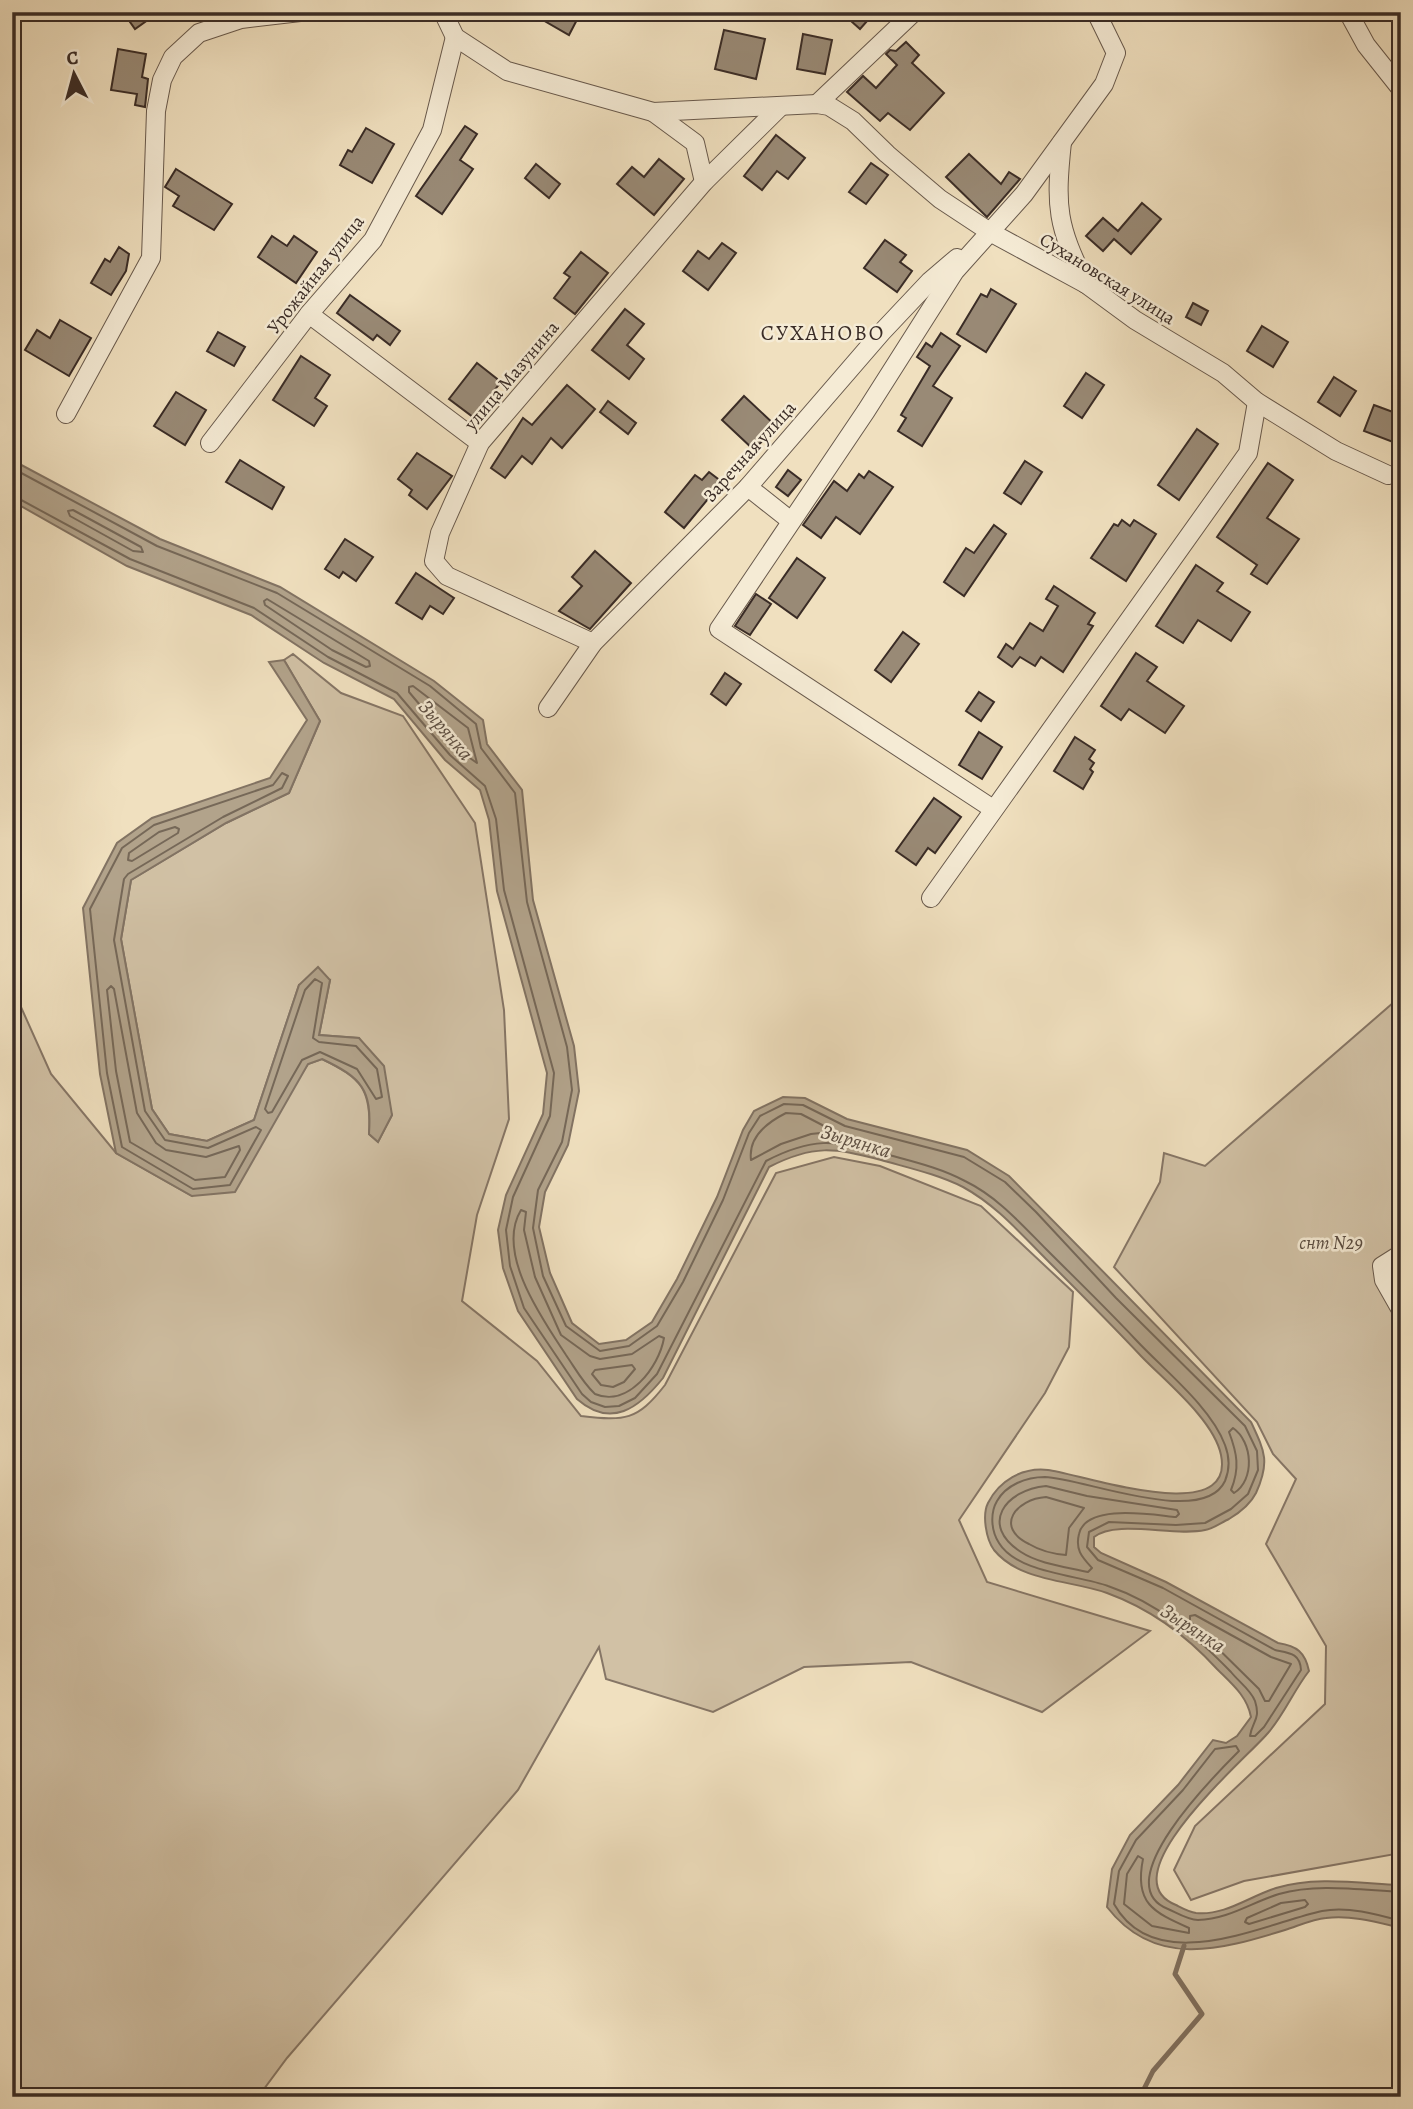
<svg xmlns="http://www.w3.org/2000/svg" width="1413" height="2109" viewBox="0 0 1413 2109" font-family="Alegreya,serif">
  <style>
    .green { fill: #d1c1a5; stroke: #867666; stroke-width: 2 }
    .water { fill: #b2a38b; stroke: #827363; stroke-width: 2 }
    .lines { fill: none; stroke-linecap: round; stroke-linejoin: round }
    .shore { stroke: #766858; stroke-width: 2 }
    .stream { stroke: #827363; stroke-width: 5 }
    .building { fill: #998a76; stroke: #3a2c26; stroke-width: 2 }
    .minor-casing { stroke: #68594c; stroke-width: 20 }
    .minor { stroke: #f5ebd5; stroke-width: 18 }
    .labels { text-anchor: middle; stroke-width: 5; stroke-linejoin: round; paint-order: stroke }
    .street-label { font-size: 19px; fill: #3a2c26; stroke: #f5ebd5 }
    .park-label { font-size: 19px; font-style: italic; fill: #584a3f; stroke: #f5ebd5 }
    .neighbourhood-label { font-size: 21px; letter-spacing: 2px; fill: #3a2c26; stroke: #f5ebd5 }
    .water-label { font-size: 21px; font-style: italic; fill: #5e5044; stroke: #f5ebd5 }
  </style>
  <rect width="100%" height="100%" fill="#f0e0bf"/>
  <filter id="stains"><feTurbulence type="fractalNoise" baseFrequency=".00286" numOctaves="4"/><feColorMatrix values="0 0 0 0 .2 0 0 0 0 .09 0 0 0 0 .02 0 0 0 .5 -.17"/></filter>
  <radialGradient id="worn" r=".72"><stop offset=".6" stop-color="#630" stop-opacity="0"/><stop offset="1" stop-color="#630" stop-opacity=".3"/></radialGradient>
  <g class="green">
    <path d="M293,654L341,693L403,716L475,823L504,1010L509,1119L477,1215L462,1301L537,1361L581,1416C625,1421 637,1421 665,1385L776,1173L834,1157L880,1166L981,1206L1073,1292L1069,1347L1045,1393L959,1520L987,1582L1150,1631L1042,1712L911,1662L804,1667L713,1712L606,1679L599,1647L518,1790L287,2058L258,2097H12V987L51,1074L116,1153L192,1196L292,1089L308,1064L322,1059C361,1078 372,1089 369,1134L378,1142L392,1115L359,1038L319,1035L330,980L299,985L254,1120L207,1141L169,1134L152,1109L121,939L131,880L226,823L289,793L320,721L284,660Z"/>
    <path d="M1401,996V1853L1244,1881L1191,1900L1174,1870L1195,1826L1325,1704L1326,1646L1266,1544L1296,1479L1273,1454L1257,1422L1114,1267L1160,1182L1164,1153L1205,1166Z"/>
  </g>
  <g class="water">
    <path d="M12,460L160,539L280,587L434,681L483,720L487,744L522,790L533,900L574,1046L579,1091L568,1145L545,1192L539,1227L550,1273L572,1323L599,1344L626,1340L652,1322L677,1279L717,1197L743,1130L754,1111L783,1097L805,1098L847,1119L967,1150L1009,1176L1251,1422C1265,1452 1270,1462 1256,1493C1251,1503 1239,1513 1229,1519C1222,1522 1213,1529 1205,1530C1175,1537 1116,1519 1094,1537V1547L1101,1553L1166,1582L1278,1643C1297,1646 1305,1652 1309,1671C1294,1690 1284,1715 1268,1733C1246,1759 1106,1877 1176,1905C1182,1908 1189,1912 1196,1913C1225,1916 1250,1896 1276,1888C1314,1876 1359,1883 1398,1885L1401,1886V1928C1376,1922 1352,1915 1326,1918C1313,1919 1298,1926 1285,1930C1220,1950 1155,1969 1107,1907L1112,1869L1130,1835L1178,1785L1213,1740L1226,1743L1237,1736L1251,1717C1247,1696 1232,1684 1217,1669C1186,1635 1151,1609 1107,1593C1071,1580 1020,1582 994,1550C986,1539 982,1515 988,1503C999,1481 1022,1467 1048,1470C1081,1474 1236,1529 1221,1455C1214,1420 1165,1381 1141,1356C1110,1323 1078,1291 1046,1259C1020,1233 996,1205 963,1187C937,1174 909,1168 881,1160C834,1148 814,1144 769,1167L663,1378C639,1408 611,1429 577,1399L518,1311L503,1268L498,1230L506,1195L543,1114L547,1073L497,891L489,820L480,790L445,760L394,699L324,663L251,615L127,566L12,501Z"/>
    <path d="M284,660L320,721L289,793L226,823L131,880L121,939L152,1109L169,1134L207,1141L254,1120L299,985L318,967L330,980L319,1035L359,1038L384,1066L392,1115L378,1142L369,1134C372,1089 362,1078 322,1059L308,1064L235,1192L192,1196L116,1153L100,1074L83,908L117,843L152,818L270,778L307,720L269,662Z"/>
  </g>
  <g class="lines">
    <g class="shore">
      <path d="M12,468L157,546L277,593L430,686L476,724L481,748L515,793L527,902L567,1047L572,1090L562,1142L538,1190L533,1228L543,1276L566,1326L600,1351L629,1346L657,1326L683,1282L723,1200L749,1133L760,1116L784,1104L803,1105L845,1126L964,1157L1005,1182L1036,1212L1116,1298L1245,1426L1257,1451L1258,1470L1248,1494L1231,1509L1205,1523L1176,1525L1109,1522L1089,1532L1087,1547L1098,1560L1163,1588L1275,1650C1289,1653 1300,1653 1301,1670L1264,1727L1255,1736H1250C1252,1721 1261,1720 1255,1701C1251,1690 1238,1681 1231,1672C1195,1635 1158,1603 1108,1586C1078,1575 1017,1573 999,1543C991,1531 990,1513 997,1501C1006,1485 1026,1477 1045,1477C1083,1478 1203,1528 1225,1481C1230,1469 1230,1458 1225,1445C1211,1407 1164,1370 1136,1340C1107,1309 1077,1280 1047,1250C1022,1225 998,1197 965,1181C939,1167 910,1161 882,1153C834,1140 812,1137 766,1161L657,1374L635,1398L619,1406L605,1407L591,1402L582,1394L524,1308L510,1266L506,1230L513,1197L550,1116L554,1073L504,890L496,819L485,786L450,755L397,693L328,657L254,608L130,559L12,495"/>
      <path d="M73,510L141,547L143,552L133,551L70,516L68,511Z"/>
      <path d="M267,599L369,661L370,666L366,667L332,650L265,605L264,601Z"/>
      <path d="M413,686L468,728L477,763L457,749L409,692V687Z"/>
      <path d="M282,773L288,776L282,788L223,817L128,874L124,879L114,940L145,1111L165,1140L208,1148L256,1127L261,1130L230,1185L193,1189L122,1147L107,1073L90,909L122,848L154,825L273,785Z"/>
      <path d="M175,827L179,829L178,833L132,861L128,860L129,853L159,832Z"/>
      <path d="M315,979L322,983L313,1038L319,1042L356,1046L377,1069L382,1097L376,1099L357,1069L320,1052L302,1060L272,1112L268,1113L265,1109L305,990Z"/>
      <path d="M111,986L114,989L137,1113L156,1143L166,1150L206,1157L239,1146L240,1150L225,1177L195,1180L130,1142L116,1071L107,990Z"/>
      <path d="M786,1113L801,1114L828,1128L830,1132L811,1134L781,1144L751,1160C748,1137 768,1122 786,1113Z"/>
      <path d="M521,1210L526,1212L524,1230L535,1277L561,1335L590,1356L600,1359L632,1354L659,1336L664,1338C659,1367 628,1408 595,1394C583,1383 575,1368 566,1355C543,1320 495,1253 521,1210Z"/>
      <path d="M632,1365L635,1369L624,1382L613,1387L601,1385L592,1374L595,1370Z"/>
      <path d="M1233,1428C1253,1442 1255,1480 1234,1493L1231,1490C1240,1468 1237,1453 1229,1432Z"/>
      <path d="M1046,1486L1087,1496L1177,1510L1179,1514L1176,1517C1153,1515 1086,1503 1079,1534C1075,1550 1082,1557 1092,1568L1088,1572C1067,1567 1039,1564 1021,1552C979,1525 1005,1490 1046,1486Z"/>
      <path d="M1046,1497L1084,1508L1069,1528L1066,1555C1054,1554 1039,1550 1029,1544C994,1527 1016,1499 1046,1497Z"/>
      <path d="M1195,1615L1271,1657L1291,1664L1269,1701H1265L1259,1689L1190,1621V1616Z"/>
      <path d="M1138,1856L1143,1859C1134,1903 1153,1912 1189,1928V1933L1152,1926L1124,1904L1127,1874Z"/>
      <path d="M1401,1892C1361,1890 1317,1883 1279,1894C1250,1903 1229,1919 1198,1920C1188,1920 1177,1913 1168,1909C1105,1884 1216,1774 1239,1751L1236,1746L1215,1749L1183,1790L1136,1840L1119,1871L1114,1904C1156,1979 1263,1924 1322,1911C1347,1906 1376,1914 1401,1921"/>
      <path d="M1305,1900L1308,1904L1305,1907L1249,1924L1245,1922L1247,1918L1281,1903Z"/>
    </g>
    <path class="stream" d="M1140,2097L1153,2071L1202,2014L1175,1974L1184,1946"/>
  </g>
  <g class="building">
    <path d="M123,12H159L135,29Z"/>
    <path d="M529,12H581L569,35Z"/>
    <path d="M841,12H875L860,29Z"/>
    <path d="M724,30L765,39L756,79L715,69Z"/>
    <path d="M803,34L832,40L825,74L797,69Z"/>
    <path d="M906,42L919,55L912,63L944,93L910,130L888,113L880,121L847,92L863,76L876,88L897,65L886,54L890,50L896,51Z"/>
    <path d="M118,49L146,54L142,77L148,79L145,107L135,105L137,94L111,90Z"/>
    <path d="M465,126L477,134L460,160L473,169L442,214L416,196Z"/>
    <path d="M366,128L394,144L372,183L340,165L348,150L352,152Z"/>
    <path d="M776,135L805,158L788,179L777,171L762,190L744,176Z"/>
    <path d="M969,154L1001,184L1009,172L1020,179L987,217L946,177Z"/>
    <path d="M659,159L684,179L654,215L617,184L632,167L644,177Z"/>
    <path d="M871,163L888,175L866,204L849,192Z"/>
    <path d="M536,164L560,184L549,198L525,178Z"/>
    <path d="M176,169L232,204L214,230L173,206L179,196L165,187Z"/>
    <path d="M1142,203L1161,219L1131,254L1114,239L1103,251L1086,236L1103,218L1118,231Z"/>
    <path d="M272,236L287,246L294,236L317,252L296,283L258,257Z"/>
    <path d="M885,240L906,255L900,262L912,271L897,292L864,268Z"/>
    <path d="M722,243L736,253L708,290L683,271L698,251L709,259Z"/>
    <path d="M119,247L129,254L126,271L111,295L91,283L105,259L110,262Z"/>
    <path d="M581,252L608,273L575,314L554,298L570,277L564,273Z"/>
    <path d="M991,289L1016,304L986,352L957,334L981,294L987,297Z"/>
    <path d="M350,295L400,331L390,345L377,335L373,340L337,313Z"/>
    <path d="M1193,303L1208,311L1201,325L1186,317Z"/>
    <path d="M625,309L644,324L627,345L644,359L629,379L592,350Z"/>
    <path d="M60,320L91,338L69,376L25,350L37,330L50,338Z"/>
    <path d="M1262,326L1288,342L1273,367L1247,351Z"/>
    <path d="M218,332L245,347L234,366L207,351Z"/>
    <path d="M941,333L960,346L933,386L952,398L922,446L898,431L906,418L901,415L930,366L917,357L926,343L932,347Z"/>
    <path d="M301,356L330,375L315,398L327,406L314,426L273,400Z"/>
    <path d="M477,363L501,382L473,417L449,399Z"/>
    <path d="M1086,373L1104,385L1082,418L1064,406Z"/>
    <path d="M1334,377L1356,391L1340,416L1318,402Z"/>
    <path d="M567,385L595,409L562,448L551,438L532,464L522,456L505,478L491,468L523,418L532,425Z"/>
    <path d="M176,392L206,410L185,445L154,426Z"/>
    <path d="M744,396L776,426L754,450L722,420Z"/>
    <path d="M608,401L636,423L628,434L600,412Z"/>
    <path d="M1374,405L1401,415V445L1364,431Z"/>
    <path d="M1197,429L1218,444L1179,500L1158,485Z"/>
    <path d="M417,453L452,476L427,509L409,495L412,490L398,479Z"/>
    <path d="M240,460L284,487L272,509L226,482Z"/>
    <path d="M1025,461L1042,472L1021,504L1004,493Z"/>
    <path d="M1268,463L1293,480L1267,518L1299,539L1267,584L1251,574L1257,565L1217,537Z"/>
    <path d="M788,470L801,480L788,496L776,487Z"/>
    <path d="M869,471L893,487L860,534L836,517L821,538L803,525L834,481L847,491L859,474L864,478Z"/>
    <path d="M709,472L722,482L684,528L665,512L695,475L702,480Z"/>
    <path d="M1122,520L1130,526L1134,520L1156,534L1126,581L1091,558L1114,524L1118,526Z"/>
    <path d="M994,525L1006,534L964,596L944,582L966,548L974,553Z"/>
    <path d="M345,539L373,557L356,581L343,572L339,578L325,569Z"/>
    <path d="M595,551L631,583L590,629L559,611L582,586L572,577Z"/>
    <path d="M797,558L825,578L797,618L769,598Z"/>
    <path d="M1196,565L1223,583L1217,591L1250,612L1231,641L1198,620L1183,643L1156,626Z"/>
    <path d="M416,573L454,598L443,614L430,606L422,619L396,603Z"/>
    <path d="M1054,586L1095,613L1088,624L1093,626L1063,672L1041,657L1035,666L1020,657L1012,667L998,657L1006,644L1013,649L1030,623L1043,631L1058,606L1046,599Z"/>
    <path d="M756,594L771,604L750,635L735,626Z"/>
    <path d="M903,632L919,644L891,682L875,670Z"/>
    <path d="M1136,653L1157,667L1147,681L1184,706L1165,733L1129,709L1121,720L1101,706Z"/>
    <path d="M725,673L741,684L726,705L711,694Z"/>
    <path d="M979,692L994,702L981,721L966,711Z"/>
    <path d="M979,732L1002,747L982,779L959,765Z"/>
    <path d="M1075,737L1095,750L1089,759L1094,763L1090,769L1093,772L1083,789L1054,771Z"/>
    <path d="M934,798L961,817L935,853L928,848L916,865L896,851Z"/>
  </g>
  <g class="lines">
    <defs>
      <g id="minor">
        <path d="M443,12L455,37L507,71L653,112L817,104L829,106L853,121L887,154L940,199L990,232L1086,284L1135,320L1223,373L1257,402L1336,451L1388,475"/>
        <path d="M1348,12L1366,45L1401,89"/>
        <path d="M817,104L914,12"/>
        <path d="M653,112L695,143L704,182"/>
        <path d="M1062,142C1055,208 1057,225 1086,284"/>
        <path d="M309,314L480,443"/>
        <path d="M66,414L151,258L156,111L162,80L173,57L199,33L241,19L300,12"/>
        <path d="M210,443L309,314L373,240L432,130L455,37"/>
        <path d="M748,487L791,521"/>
        <path d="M593,643L447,576L434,561L440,533L480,443L704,182L780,107"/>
        <path d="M548,708L593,643L748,487L881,333L930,281L957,258"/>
        <path d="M993,809L719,629L866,411L955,271L1024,194L1104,84L1116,53L1096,12"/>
        <path d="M931,898L1248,453L1257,402"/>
        <path d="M1401,1254L1382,1266L1384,1280L1401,1310"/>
      </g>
    </defs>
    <use href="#minor" class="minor-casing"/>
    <use href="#minor" class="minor"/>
  </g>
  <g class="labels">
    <g class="street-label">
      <text transform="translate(315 274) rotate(-52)" y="7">Урожайная улица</text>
      <text transform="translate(1108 278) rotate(32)" y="7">Сухановская улица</text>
      <text transform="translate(511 375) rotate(-50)" y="7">улица Мазунина</text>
      <text transform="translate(749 451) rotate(-48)" y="7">Заречная улица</text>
    </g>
    <g class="park-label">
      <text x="1331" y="1249">снт N29</text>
    </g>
    <g class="neighbourhood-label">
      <text x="823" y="340">СУХАНОВО</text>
    </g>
    <g class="water-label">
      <text transform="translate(446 730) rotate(50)" y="7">Зырянка</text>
      <text transform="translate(856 1141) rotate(17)" y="7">Зырянка</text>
      <text transform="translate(1193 1628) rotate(33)" y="7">Зырянка</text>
    </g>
  </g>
  <rect width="1413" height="2109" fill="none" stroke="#f0e0bf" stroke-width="42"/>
  <rect x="14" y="14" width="1385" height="2081" fill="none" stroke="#3a2c26" stroke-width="3.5"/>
  <rect x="21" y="21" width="1371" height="2067" fill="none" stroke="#3a2c26" stroke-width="2"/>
  <g transform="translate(74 74) rotate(354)" stroke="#f5ebd5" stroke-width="5" paint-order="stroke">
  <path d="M0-5L12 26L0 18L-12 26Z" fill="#3a2c26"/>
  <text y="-10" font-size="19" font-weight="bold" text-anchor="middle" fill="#3a2c26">С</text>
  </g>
  <rect width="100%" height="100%" filter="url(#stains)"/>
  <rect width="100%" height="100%" fill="url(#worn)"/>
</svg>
